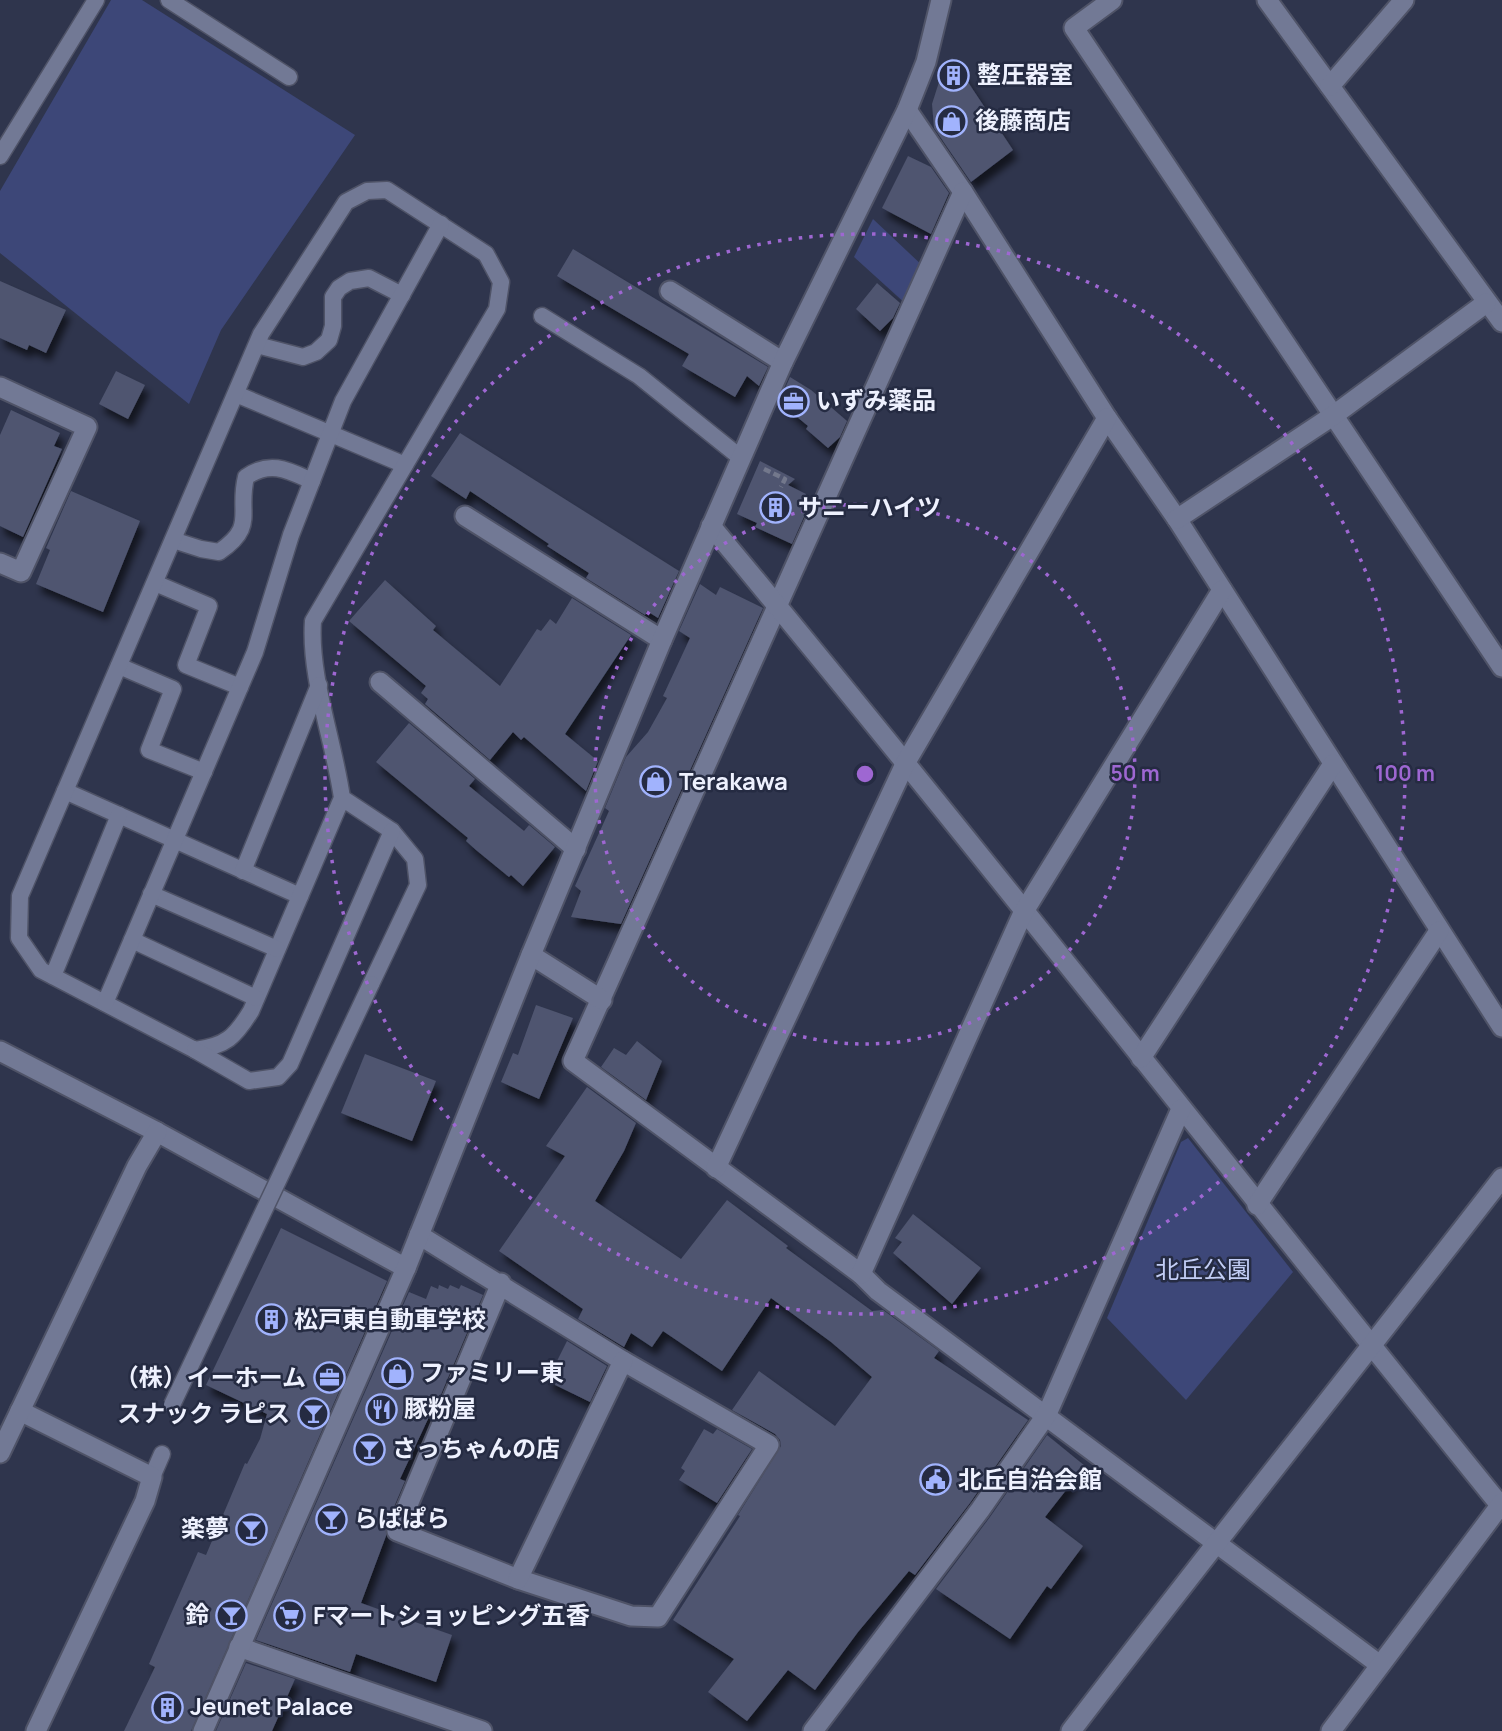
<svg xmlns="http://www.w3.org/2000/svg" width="1502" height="1731" viewBox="0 0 1502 1731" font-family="Manrope,'Noto Sans JP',sans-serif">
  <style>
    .green { fill: #3d4778 }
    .building { fill: #4f556f; filter: url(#shadow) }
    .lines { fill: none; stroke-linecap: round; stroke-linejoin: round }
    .service-casing { stroke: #4f5367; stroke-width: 19 }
    .minor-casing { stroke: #4f5367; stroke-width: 23 }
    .path { stroke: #73788c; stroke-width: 4.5; stroke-dasharray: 7 3.5; stroke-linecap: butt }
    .service { stroke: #727995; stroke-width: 16 }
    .minor { stroke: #727995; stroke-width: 19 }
    .service-bridge-casing { stroke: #4f5367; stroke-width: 19; stroke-linecap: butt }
    .service-bridge { stroke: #727995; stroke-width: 16 }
    .ring { fill: none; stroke: #9e67d2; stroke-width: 3.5; stroke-dasharray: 3.5 7 }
    .labels { text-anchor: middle; stroke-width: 5; stroke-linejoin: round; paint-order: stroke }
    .poi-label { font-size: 24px; font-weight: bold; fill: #eef1fe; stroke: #252b42; text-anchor: start }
    .park-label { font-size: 24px; fill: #c2cdf5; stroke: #252b42 }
    .centre { fill: #9e67d2; stroke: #252b42; stroke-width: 3.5 }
    .ring-label { font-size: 21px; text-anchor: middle; font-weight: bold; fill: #9e67d2; stroke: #252b42; stroke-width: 5; stroke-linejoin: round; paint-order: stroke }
  </style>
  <defs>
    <filter id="shadow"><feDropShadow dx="4.5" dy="8" stdDeviation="3.5" flood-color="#0009"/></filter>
  </defs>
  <rect width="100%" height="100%" fill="#2f354d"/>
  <g class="green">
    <path d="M111,0H142L355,135L221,330L189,404L0,253V191Z"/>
    <path d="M873,219L925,268L907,305L854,257Z"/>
    <path d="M1188,1138L1293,1272L1186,1400L1107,1318L1181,1142Z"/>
  </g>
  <g class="building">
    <path d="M952,58L1013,150L971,182L934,128L932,104L939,82Z"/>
    <path d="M908,156L931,167L949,193L931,234L882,208Z"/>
    <path d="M573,249L768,367L759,386L747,376L735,397L682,366L689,354L557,276Z"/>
    <path d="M0,281L66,310L46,353L29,345L27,350L0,338Z"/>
    <path d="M877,283L900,303L893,318L880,331L856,309Z"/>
    <path d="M116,371L145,385L128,419L99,404Z"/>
    <path d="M790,377L811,390L847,421L840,437L828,448L806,429L808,426L779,402Z"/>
    <path d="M11,410L60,433L54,446L62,449L23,537L0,526V435Z"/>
    <path d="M460,433L679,571L658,618L647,611L645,615L586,578L589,573L547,546L549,544L470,491L466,499L431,476Z"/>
    <path d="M760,461L795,479L788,485L806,494L805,498L811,501L792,544L755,527L757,523L737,514Z"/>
    <path d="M71,491L140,521L103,612L36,584L50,550L46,548Z"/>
    <path d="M385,580L436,626L433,630L500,686L537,629L541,631L550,619L556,624L572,598L631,635L565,734L598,761L586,791L524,737L521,740L513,732L490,760L425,704L428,699L421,693L426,686L349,621Z"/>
    <path d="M700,584L716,595L720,587L763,608L621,924L571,917L581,891L575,886L609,811L605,808L626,757L648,732L667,698L663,696L690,638L679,631Z"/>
    <path d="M409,723L475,779L469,786L524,831L529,825L555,847L523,886L511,875L509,877L476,850L466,841L468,838L376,762Z"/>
    <path d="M536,1005L573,1018L539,1099L501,1082L513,1053L518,1055Z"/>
    <path d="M637,1041L662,1061L646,1100L601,1067L614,1048L626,1055Z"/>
    <path d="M365,1054L436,1081L412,1141L341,1113Z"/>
    <path d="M587,1087L636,1123L624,1151L595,1201L681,1259L727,1200L788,1246L786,1248L872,1311L883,1310L939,1351L934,1358L1028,1420L970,1503L915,1575L909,1571L858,1632L815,1690L788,1670L747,1721L708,1692L734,1659L673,1620L740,1516L738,1515L781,1446L780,1440L775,1434L732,1410L759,1371L835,1426L872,1377L831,1342L771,1298L722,1371L663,1331L652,1347L631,1333L624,1347L578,1319L583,1309L499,1251L565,1156L546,1146Z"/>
    <path d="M913,1214L981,1268L952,1304L893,1253L902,1242L895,1238Z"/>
    <path d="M281,1228L387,1281L191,1731H124L155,1667L149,1664L198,1552L206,1555L245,1463L247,1464L260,1439L267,1414L206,1385Z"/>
    <path d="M439,1285L448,1289L450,1285L459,1289L461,1285L483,1295L437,1404H435L400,1479L405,1481L386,1526V1536L361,1603L452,1635L436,1682L356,1654L350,1672L256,1640L409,1292L426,1299L431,1286L438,1289Z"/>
    <path d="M567,1341L607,1366L590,1402L547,1381Z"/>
    <path d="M704,1429L713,1434L717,1429L752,1449L717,1503L679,1480L685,1471L681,1468Z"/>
    <path d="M1047,1435L1085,1466L1045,1517L1083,1546L1051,1589L1047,1586L1010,1639L936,1589L990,1517Z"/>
    <path d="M246,1663L295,1679L272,1731H216Z"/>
  </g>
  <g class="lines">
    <defs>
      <g id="service">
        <path d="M169,0L289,77"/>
        <path d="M0,156L96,0"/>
        <path d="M542,316L639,376L741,458"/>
        <path d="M257,345L303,357L316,352L329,340L333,326V297L339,288L350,281L369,278L402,295"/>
        <path d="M236,394L405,465"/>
        <path d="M173,540L201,549L219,552C257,526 237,514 246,477C270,460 288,470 312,481"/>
        <path d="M155,583L209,606L186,665L240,687"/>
        <path d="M119,666L173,689L149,750L204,772"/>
        <path d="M65,791L300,896"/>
        <path d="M342,798L251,1011C235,1037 226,1046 195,1050L41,970L19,938L20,896L261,334L346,202L367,191L387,190L486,254L501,282L497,309L313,621C309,677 334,741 342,798L392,831L415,859L418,885L371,984"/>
        <path d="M243,871L319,685"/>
        <path d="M151,894L277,949"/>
        <path d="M132,940L256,998"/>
        <path d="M53,976L119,815"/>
        <path d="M105,1003L255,652L291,535L343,401L441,224"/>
        <path d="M195,1050L249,1081L278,1077L290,1064L392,831"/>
        <path d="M152,1477L162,1454"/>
      </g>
      <g id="minor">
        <path d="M1112,0L1074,28L1502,667"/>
        <path d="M1267,0L1502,322"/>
        <path d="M1330,86L1404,0"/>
        <path d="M907,110L963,192L1107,418L1177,519L1502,1027"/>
        <path d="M963,192L573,1061L861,1274L878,1291L1380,1665"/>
        <path d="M670,291L783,362"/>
        <path d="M0,387L87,427L21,572L0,563"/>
        <path d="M465,516L662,640"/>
        <path d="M1177,519L1334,415L1486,303"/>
        <path d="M711,526C979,848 1236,1179 1500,1505"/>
        <path d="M380,682L576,849"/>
        <path d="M531,955L602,1000"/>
        <path d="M0,1051L157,1132L406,1268"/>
        <path d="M1141,1058L1333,764"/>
        <path d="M716,1168L906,762L1107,418"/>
        <path d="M1257,1205L1439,931"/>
        <path d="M419,1235L623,1361L769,1445L658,1617L631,1616L518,1579L397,1531L501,1283"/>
        <path d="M861,1274L1023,913L1222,590"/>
        <path d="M20,1411L152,1477L145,1501L36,1731"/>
        <path d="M0,1453L137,1166L157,1132"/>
        <path d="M518,1579L623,1361"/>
        <path d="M239,1647L482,1731"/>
        <path d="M203,1731L406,1268L531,955L662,640L783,362L907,110L926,62L941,0"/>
        <path d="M813,1731L980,1510L1047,1414L1181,1109"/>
        <path d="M1071,1731C1213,1545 1359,1363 1502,1178"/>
        <path d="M1331,1731L1502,1503"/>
      </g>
    </defs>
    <use href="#service" class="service-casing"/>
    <use href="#minor" class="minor-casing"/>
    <path class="path" d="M764,469L785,479L781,487"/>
    <use href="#service" class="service"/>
    <use href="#minor" class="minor"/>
    <defs>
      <path id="service-bridge" d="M172,1405L371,984"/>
    </defs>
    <use href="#service-bridge" class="service-bridge-casing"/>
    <use href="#service-bridge" class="service-bridge"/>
  </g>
  <g class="ring">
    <circle cx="865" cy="774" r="270"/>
    <circle cx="865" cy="774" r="540"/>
  </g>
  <defs>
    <symbol id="building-ring" viewBox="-11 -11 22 22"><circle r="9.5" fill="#252b42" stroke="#a1b3fd" stroke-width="1.5"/><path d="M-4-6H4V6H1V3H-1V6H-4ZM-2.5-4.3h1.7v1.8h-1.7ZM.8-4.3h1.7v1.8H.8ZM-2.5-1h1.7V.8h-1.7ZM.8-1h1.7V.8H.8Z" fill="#a1b3fd"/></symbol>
    <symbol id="shop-ring" viewBox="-11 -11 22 22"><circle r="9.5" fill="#252b42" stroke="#a1b3fd" stroke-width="1.5"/><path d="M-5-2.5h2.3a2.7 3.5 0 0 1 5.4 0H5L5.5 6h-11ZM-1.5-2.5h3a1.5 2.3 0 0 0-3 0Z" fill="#a1b3fd"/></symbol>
    <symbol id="office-ring" viewBox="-11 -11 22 22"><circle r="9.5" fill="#252b42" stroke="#a1b3fd" stroke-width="1.5"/><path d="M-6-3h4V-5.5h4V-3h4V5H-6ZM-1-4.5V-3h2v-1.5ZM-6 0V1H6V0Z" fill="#a1b3fd"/></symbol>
    <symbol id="restaurant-ring" viewBox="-11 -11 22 22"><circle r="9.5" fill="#252b42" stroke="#a1b3fd" stroke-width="1.5"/><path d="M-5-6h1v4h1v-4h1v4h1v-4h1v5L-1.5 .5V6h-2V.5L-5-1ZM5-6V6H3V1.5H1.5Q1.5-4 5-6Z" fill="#a1b3fd"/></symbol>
    <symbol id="bar-ring" viewBox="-11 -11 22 22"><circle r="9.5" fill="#252b42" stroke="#a1b3fd" stroke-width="1.5"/><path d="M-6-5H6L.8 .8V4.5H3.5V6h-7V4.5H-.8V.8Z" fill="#a1b3fd"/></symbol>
    <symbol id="civic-ring" viewBox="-11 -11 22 22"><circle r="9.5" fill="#252b42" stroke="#a1b3fd" stroke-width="1.5"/><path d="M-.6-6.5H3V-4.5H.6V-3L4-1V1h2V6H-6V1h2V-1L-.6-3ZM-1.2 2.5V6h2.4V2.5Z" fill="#a1b3fd"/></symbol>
    <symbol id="supermarket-ring" viewBox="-11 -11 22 22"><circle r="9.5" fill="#252b42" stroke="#a1b3fd" stroke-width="1.5"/><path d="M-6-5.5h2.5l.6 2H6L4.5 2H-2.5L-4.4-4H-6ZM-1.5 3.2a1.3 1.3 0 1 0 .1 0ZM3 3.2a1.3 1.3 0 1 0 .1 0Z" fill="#a1b3fd"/></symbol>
  </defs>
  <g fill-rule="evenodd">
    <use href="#building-ring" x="936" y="58" width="35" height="35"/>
    <use href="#shop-ring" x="934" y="104" width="35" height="35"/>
    <use href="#office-ring" x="776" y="384" width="35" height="35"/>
    <use href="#building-ring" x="758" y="490" width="35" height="35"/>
    <use href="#shop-ring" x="638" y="764" width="35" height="35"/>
    <use href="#building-ring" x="254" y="1302" width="35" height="35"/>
    <use href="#shop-ring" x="380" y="1356" width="35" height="35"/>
    <use href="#office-ring" x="312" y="1360" width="35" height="35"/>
    <use href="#restaurant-ring" x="364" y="1392" width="35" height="35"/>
    <use href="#bar-ring" x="296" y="1396" width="35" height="35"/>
    <use href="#bar-ring" x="352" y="1432" width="35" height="35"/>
    <use href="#civic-ring" x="918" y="1462" width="35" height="35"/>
    <use href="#bar-ring" x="314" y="1502" width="35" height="35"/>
    <use href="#bar-ring" x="234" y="1512" width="35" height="35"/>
    <use href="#bar-ring" x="214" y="1598" width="35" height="35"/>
    <use href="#supermarket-ring" x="272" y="1598" width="35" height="35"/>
    <use href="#building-ring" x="150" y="1690" width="35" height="35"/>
  </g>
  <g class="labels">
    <g class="poi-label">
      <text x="977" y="83">整圧器室</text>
      <text x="975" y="129">後藤商店</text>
      <text x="816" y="409">いずみ薬品</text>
      <text x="798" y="516">サニーハイツ</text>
      <text x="679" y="790">Terakawa</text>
      <text x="294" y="1328">松戸東自動車学校</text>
      <text x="420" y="1381">ファミリー東</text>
      <text x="306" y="1386" text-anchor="end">（株）イーホーム</text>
      <text x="404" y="1417">豚粉屋</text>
      <text x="290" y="1422" text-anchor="end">スナック ラピス</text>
      <text x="392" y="1457">さっちゃんの店</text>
      <text x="958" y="1488">北丘自治会館</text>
      <text x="354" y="1527">らぱぱら</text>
      <text x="229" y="1537" text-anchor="end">楽夢</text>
      <text x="209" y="1623" text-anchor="end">鈴</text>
      <text x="313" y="1624">Fマートショッピング五香</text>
      <text x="190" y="1715">Jeunet Palace</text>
    </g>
    <g class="park-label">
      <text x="1203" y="1278">北丘公園</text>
    </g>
  </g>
  <circle cx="865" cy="774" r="10" class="centre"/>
  <g class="ring-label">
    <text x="1135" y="781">50 m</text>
    <text x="1405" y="781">100 m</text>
  </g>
</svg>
